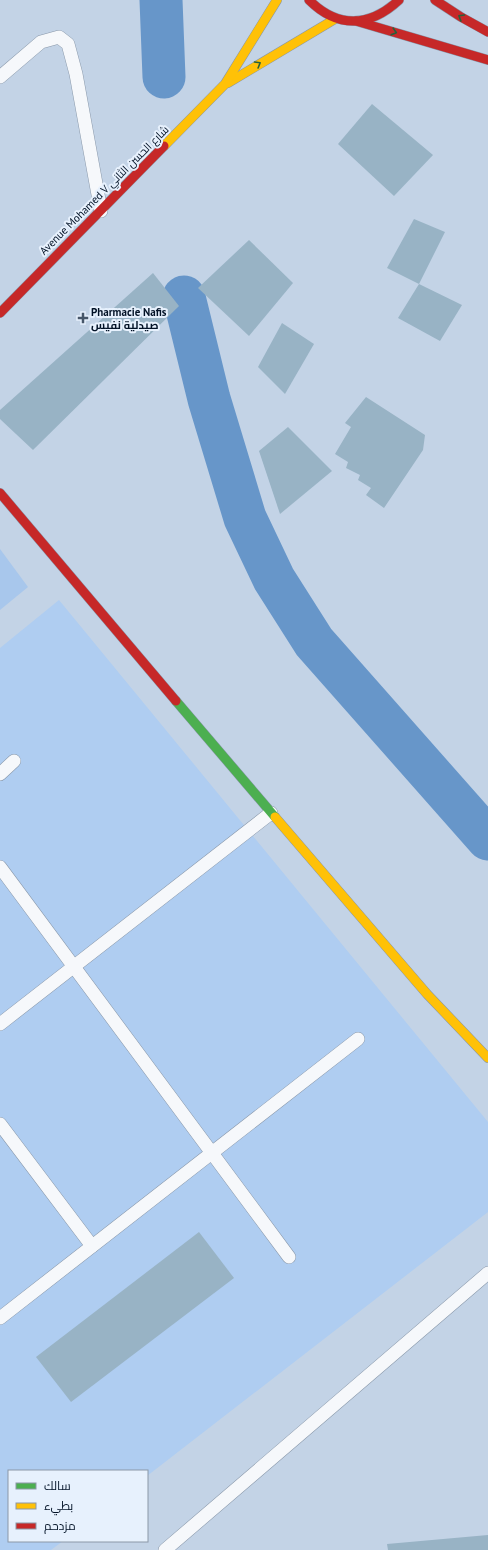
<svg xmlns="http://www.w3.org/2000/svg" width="488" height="1550" viewBox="0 0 488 1550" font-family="'PT Sans',Cairo,sans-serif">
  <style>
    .built { fill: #afcdf1 }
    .green { fill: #a8c7ec }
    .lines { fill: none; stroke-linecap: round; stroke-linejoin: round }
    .river { stroke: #6796c9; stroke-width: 43 }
    .building { fill: #98b3c5 }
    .lane-casing { stroke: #8897a9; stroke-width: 14 }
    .fast-casing { stroke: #8897a9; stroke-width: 10 }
    .slow-casing { stroke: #8897a9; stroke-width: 10 }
    .jam-casing { stroke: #8897a9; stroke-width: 10 }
    .lane { stroke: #f6f8fb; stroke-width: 13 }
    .fast { stroke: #4caf50; stroke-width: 9 }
    .slow { stroke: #ffc107; stroke-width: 9 }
    .jam { stroke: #c62828; stroke-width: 9 }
    .oneway { stroke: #27603b }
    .poi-dot { fill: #465669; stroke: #e7f1fd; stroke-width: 1.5 }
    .labels { text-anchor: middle; stroke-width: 4; stroke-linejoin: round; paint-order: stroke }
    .street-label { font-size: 11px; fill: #021226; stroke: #e7f1fd }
    .poi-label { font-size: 11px; font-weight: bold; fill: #021226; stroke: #e7f1fd; text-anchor: start }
  </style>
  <rect width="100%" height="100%" fill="#c3d3e6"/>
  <path class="built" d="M59,600L488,1122V1212L147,1476V1471H9V1541H63L51,1550H0V648Z"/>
  <path class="green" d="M0,549L28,587L0,610Z"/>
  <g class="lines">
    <g class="river">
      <path d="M161,0L164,77"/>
      <path d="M184,297L209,399L245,518L274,579L314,642L488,839"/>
    </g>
  </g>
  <g class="building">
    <path d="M372,104L433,155L394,196L338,144Z"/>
    <path d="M414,219L445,232L419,284L387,268Z"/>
    <path d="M249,240L293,283L249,336L198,288Z"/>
    <path d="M153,273L179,306L33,450L0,419V410Z"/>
    <path d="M419,284L462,305L440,341L398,318Z"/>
    <path d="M282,323L314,344L285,394L258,367Z"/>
    <path d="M366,397L425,435L423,450L384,508L366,495L371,488L358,480L360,475L346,468L348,462L335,454L351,427L345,423Z"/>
    <path d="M288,427L332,471L280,514L259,451Z"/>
    <path d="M199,1232L234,1278L71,1402L36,1357Z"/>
    <path d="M488,1535V1550H388L387,1544Z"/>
  </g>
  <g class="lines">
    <defs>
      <g id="lane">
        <path d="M0,77L41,42L59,37L68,44L76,74L101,211"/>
        <path d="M0,774L14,761"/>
        <path d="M0,867L289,1257"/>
        <path d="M0,1024L271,813"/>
        <path d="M0,1124L92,1246"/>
        <path d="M0,1318L358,1039"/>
        <path d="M165,1550L488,1273"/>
      </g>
      <path id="fast" d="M176,701L275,817"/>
      <g id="slow">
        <path d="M228,83L335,19"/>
        <path d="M164,146L225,84L277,0"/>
        <path d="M275,817L427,994L488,1058"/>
      </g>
      <g id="jam">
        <path d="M309,0C338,29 370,27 399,0"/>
        <path d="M435,0L461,17L488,32"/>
        <path d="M356,21L488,60"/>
        <path d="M0,313L164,146"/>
        <path d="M0,493L176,701"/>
      </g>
    </defs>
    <use href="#lane" class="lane-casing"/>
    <use href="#fast" class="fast-casing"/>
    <use href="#slow" class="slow-casing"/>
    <use href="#jam" class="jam-casing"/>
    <use href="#lane" class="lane"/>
    <use href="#fast" class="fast"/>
    <use href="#slow" class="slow"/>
    <use href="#jam" class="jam"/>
  </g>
  <defs><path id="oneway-chevron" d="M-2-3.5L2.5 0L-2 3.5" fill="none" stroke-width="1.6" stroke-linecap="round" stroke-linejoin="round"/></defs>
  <g class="oneway">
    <use href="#oneway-chevron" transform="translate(461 17) rotate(-149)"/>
    <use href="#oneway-chevron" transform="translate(394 32) rotate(16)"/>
    <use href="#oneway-chevron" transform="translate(258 64) rotate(-31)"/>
  </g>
  <path class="poi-dot" d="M81 312h4v4h4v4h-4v4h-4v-4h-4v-4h4z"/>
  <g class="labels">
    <g class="street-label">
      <text transform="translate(104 190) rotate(-45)" y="4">Avenue Mohamed V شارع الحسن الثاني</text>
    </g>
    <g class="poi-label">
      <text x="91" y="316">Pharmacie Nafis<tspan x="91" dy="13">صيدلية نفيس</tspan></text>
    </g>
  </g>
  <rect x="8" y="1470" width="140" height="72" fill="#e7f1fd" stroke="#8b98a7"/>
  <rect x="16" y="1483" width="20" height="6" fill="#4caf50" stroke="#8b98a7"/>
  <text x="44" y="1490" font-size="12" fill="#021226">سالك</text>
  <rect x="16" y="1503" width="20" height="6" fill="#ffc107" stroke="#8b98a7"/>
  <text x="44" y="1510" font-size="12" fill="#021226">بطيء</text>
  <rect x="16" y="1523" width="20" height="6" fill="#c62828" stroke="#8b98a7"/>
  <text x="44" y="1530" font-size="12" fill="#021226">مزدحم</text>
</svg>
